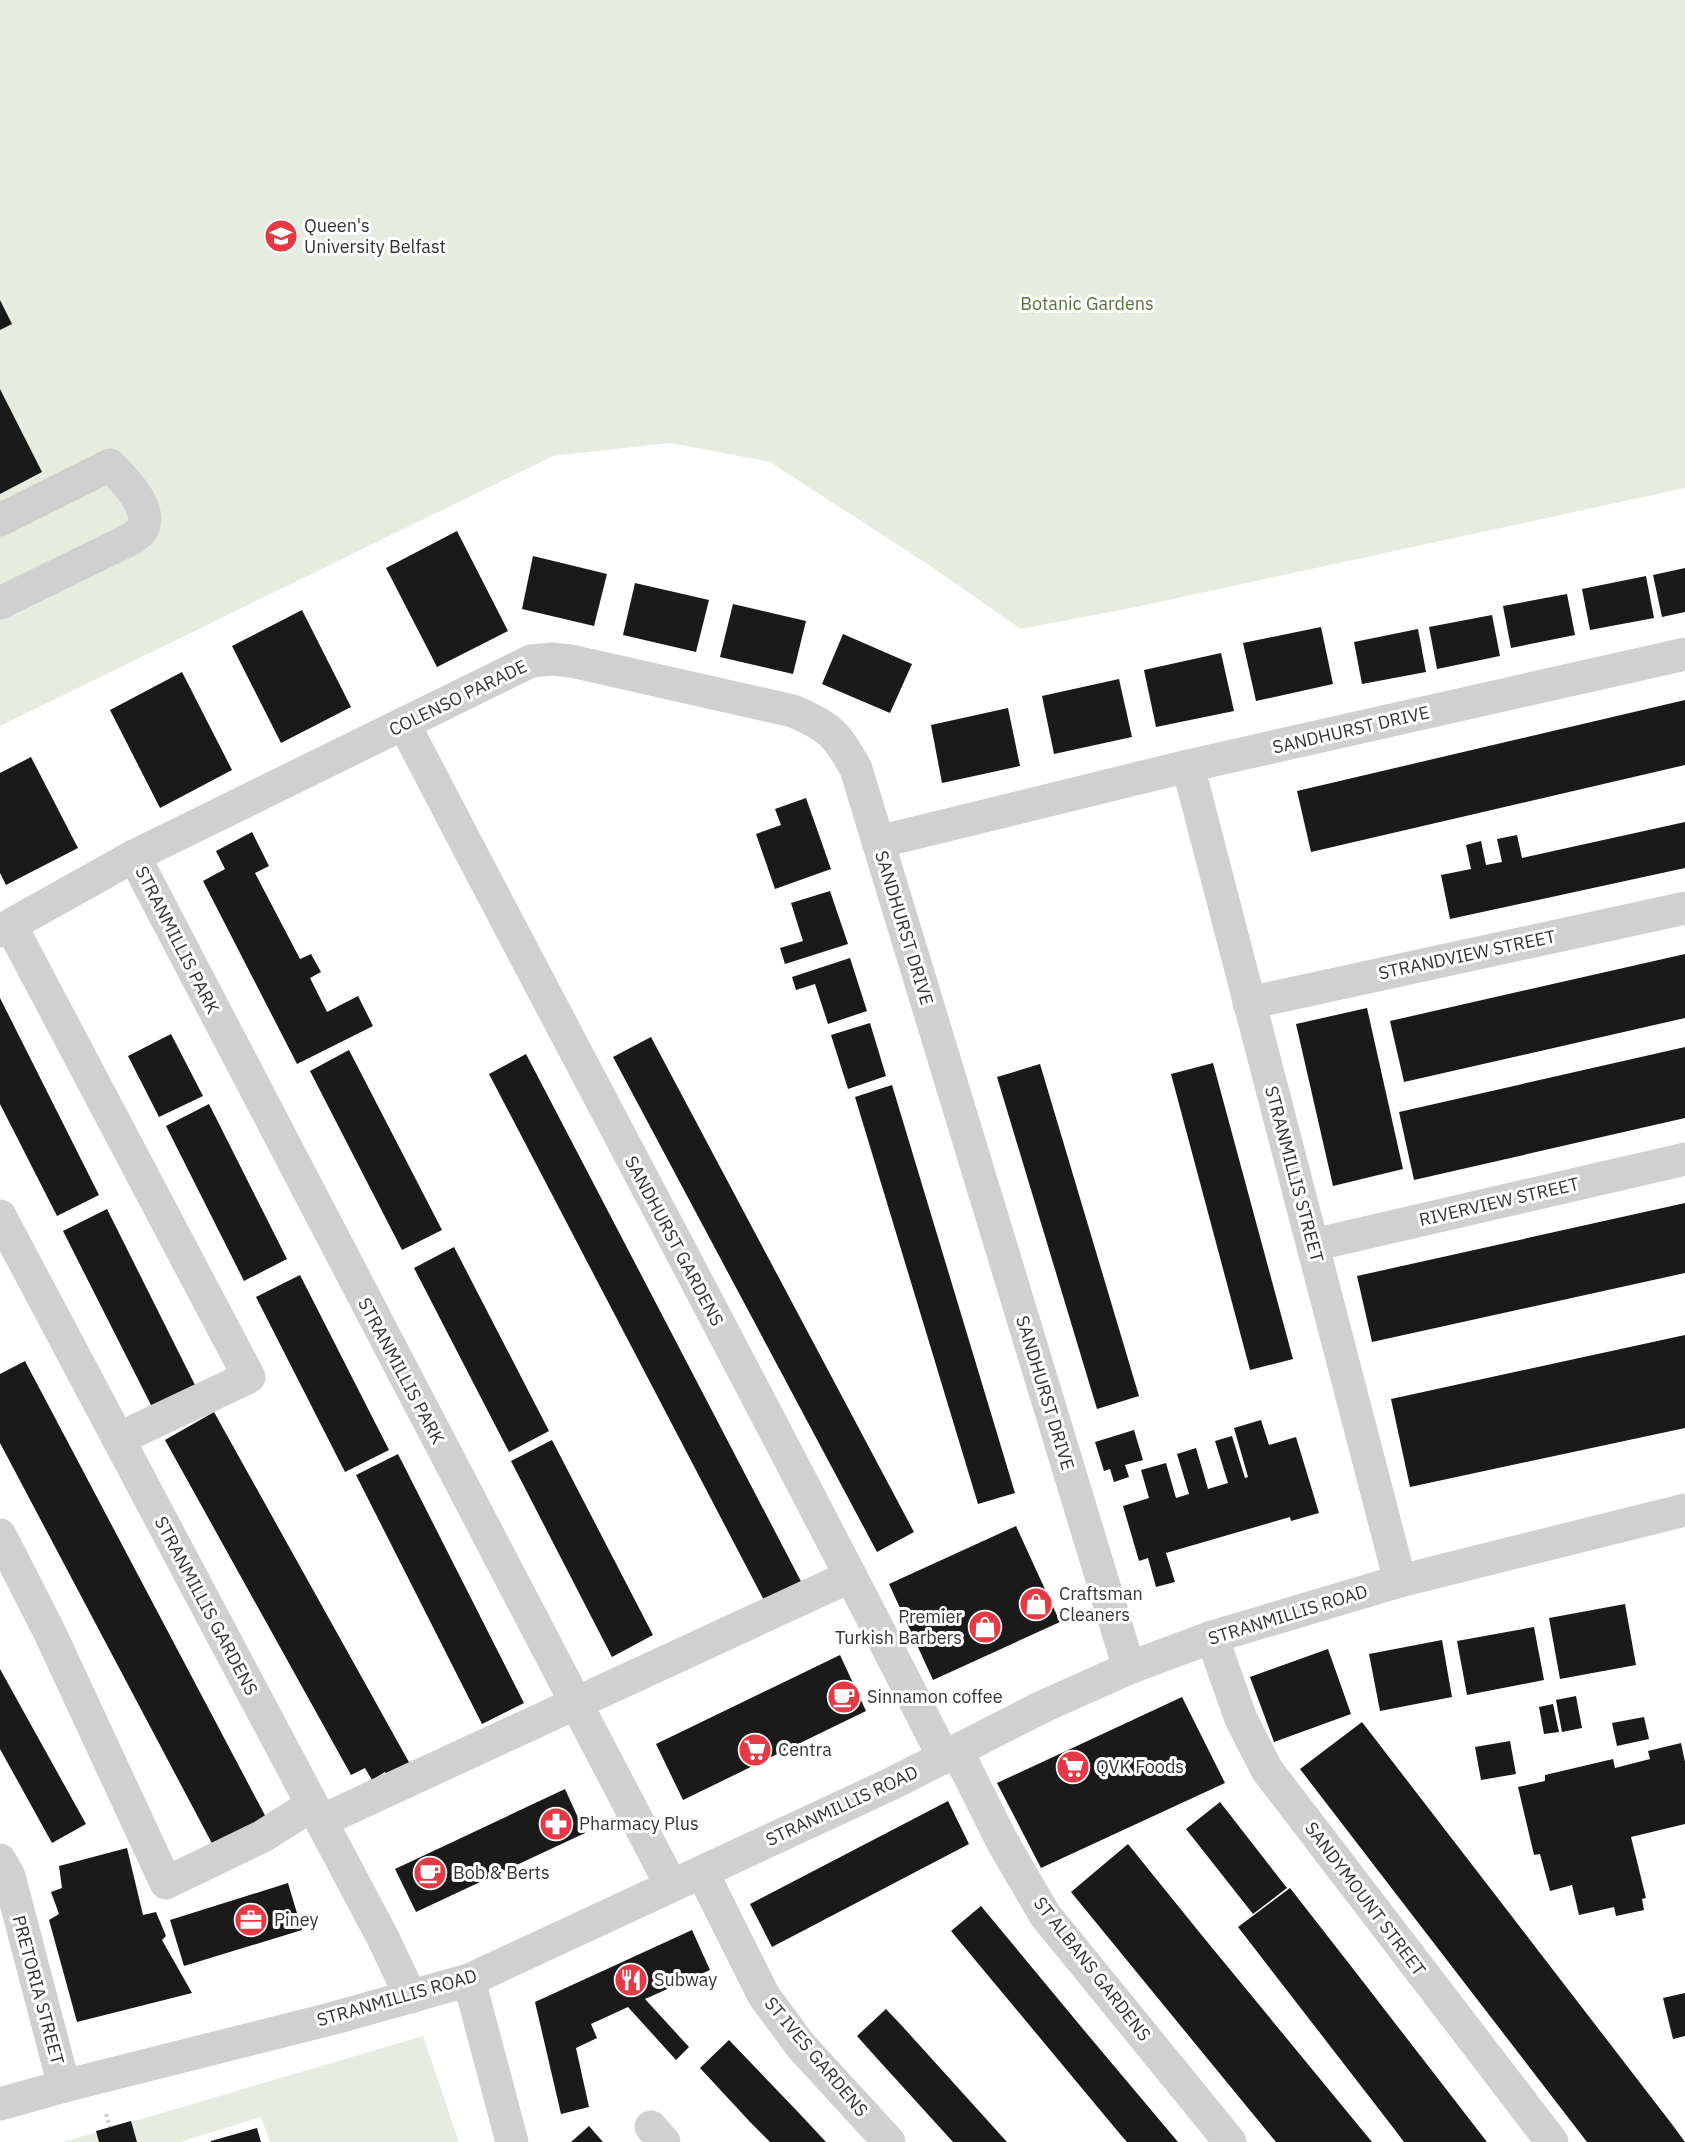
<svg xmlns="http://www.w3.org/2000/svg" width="1685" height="2142" viewBox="0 0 1685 2142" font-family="'IBM Plex Sans',sans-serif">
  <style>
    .green { fill: #e6ecdf }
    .building { fill: #1a1a1a }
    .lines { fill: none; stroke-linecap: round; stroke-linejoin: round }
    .path { stroke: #cdcdcd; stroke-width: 4; stroke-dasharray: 3 3; stroke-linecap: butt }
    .minor { stroke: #d0d0d0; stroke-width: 33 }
    .labels { text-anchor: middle; stroke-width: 6; stroke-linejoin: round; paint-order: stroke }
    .poi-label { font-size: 18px; fill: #333; stroke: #fff; text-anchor: start }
    .park-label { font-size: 18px; fill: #56703f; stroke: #fff }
    .street-label { font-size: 18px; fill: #333; stroke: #fff }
  </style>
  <rect width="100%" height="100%" fill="#fff"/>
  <g class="green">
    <path d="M0,0H1685V488L1136,607L1021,629L929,565L770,462L670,443L553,456L0,726Z"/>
    <path d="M423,2036L459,2142H270L261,2117L180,2142H63Z"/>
  </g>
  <g class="building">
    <path d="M0,300L12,324L0,330Z"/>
    <path d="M0,389L42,472L0,494Z"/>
    <path d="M457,531L508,631L437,667L386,568Z"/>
    <path d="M533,556L607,574L594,626L522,609Z"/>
    <path d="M1685,568V612L1662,617L1653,575Z"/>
    <path d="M1646,576L1654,618L1590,630L1582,589Z"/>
    <path d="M635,583L709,600L696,652L623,635Z"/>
    <path d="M1567,594L1575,635L1511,648L1503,606Z"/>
    <path d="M733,604L806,621L793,674L720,657Z"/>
    <path d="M302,610L351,707L281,743L232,646Z"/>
    <path d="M1492,615L1500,656L1437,669L1429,627Z"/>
    <path d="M1321,627L1333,684L1256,701L1243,643Z"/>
    <path d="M1418,629L1426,672L1362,684L1354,642Z"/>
    <path d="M843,634L912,664L890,713L822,684Z"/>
    <path d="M1221,653L1234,711L1156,727L1144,670Z"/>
    <path d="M182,672L232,770L160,808L110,710Z"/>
    <path d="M1119,679L1132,737L1054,754L1042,696Z"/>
    <path d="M1685,700V765L1311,852L1297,791Z"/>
    <path d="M1008,708L1020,766L942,783L931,725Z"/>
    <path d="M31,757L78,848L6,885L0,873V773Z"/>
    <path d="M806,798L831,869L775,889L756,834L781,825L775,809Z"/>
    <path d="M1685,822V868L1450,919L1441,875L1471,869L1466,845L1481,841L1486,865L1502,862L1497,839L1517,835L1522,858Z"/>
    <path d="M252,832L269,866L255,873L300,959L311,954L321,972L310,978L327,1012L358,996L373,1026L297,1064L203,881L225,869L216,851Z"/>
    <path d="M830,891L848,944L785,964L780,948L803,941L791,903Z"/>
    <path d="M1685,954V1018L1404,1082L1390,1021Z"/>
    <path d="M850,958L867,1011L828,1024L815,984L796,990L792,977Z"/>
    <path d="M0,998L99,1195L57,1216L0,1104Z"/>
    <path d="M1367,1008L1403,1169L1333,1186L1296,1024Z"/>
    <path d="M870,1023L886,1076L848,1089L831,1035Z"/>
    <path d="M171,1034L203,1096L159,1117L128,1056Z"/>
    <path d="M651,1037L914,1532L877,1552L613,1057Z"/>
    <path d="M1685,1047V1118L1414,1180L1399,1112Z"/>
    <path d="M349,1050L442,1230L402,1250L310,1071Z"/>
    <path d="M526,1054L805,1589L768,1608L489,1074Z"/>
    <path d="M1213,1063L1293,1359L1250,1370L1171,1074Z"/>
    <path d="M1040,1064L1139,1396L1097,1409L997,1077Z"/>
    <path d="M892,1085L1015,1493L978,1504L855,1097Z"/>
    <path d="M209,1104L287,1259L244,1281L166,1126Z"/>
    <path d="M1685,1203V1273L1372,1342L1357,1276Z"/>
    <path d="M107,1209L198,1391L155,1413L63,1231Z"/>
    <path d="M454,1247L549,1431L509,1452L414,1268Z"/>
    <path d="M300,1275L389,1450L345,1472L256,1297Z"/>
    <path d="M1685,1335V1428L1410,1487L1391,1399Z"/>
    <path d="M25,1361L269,1823L216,1851L0,1443V1374Z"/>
    <path d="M214,1412L410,1764L387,1776L385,1772L372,1780L365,1768L351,1775L165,1440Z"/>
    <path d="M1261,1420L1269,1445L1296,1437L1319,1513L1291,1521L1290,1517L1166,1553L1175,1582L1156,1587L1148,1558L1139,1561L1123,1506L1149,1498L1141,1470L1166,1463L1176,1498L1189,1494L1177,1454L1196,1448L1208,1489L1228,1483L1215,1441L1232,1436L1245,1478L1248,1477L1234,1428Z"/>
    <path d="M1134,1430L1143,1460L1125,1465L1129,1477L1114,1482L1110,1469L1104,1471L1095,1442Z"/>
    <path d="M552,1440L653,1635L612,1657L511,1461Z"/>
    <path d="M398,1454L524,1703L482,1724L356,1475Z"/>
    <path d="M1016,1526L1060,1622L933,1680L889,1584Z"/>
    <path d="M1625,1604L1636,1665L1560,1679L1549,1618Z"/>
    <path d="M1534,1627L1544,1680L1467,1695L1457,1641Z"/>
    <path d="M1442,1640L1452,1697L1380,1711L1369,1654Z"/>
    <path d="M1328,1649L1351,1714L1274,1742L1250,1677Z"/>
    <path d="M840,1655L866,1711L683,1800L656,1744Z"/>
    <path d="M0,1669L86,1824L52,1843L0,1749Z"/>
    <path d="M1576,1696L1582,1728L1562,1732L1556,1700Z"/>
    <path d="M1182,1697L1225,1783L1041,1868L997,1783Z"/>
    <path d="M1553,1704L1559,1732L1544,1734L1539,1707Z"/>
    <path d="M1644,1717L1649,1739L1617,1746L1612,1723Z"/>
    <path d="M1362,1722L1671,2123L1685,2142H1587L1403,1903L1300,1769Z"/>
    <path d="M1510,1741L1516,1774L1481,1780L1475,1747Z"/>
    <path d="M1681,1743L1685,1762V1824L1631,1837L1646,1898L1642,1899L1644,1910L1616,1916L1614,1907L1579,1915L1572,1885L1550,1891L1540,1854L1534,1855L1518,1787L1545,1781V1775L1613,1759L1615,1768L1650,1759L1648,1751Z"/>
    <path d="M565,1789L585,1833L416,1912L395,1869Z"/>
    <path d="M948,1801L969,1844L772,1947L750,1904Z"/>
    <path d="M1220,1802L1287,1888L1253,1914L1186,1829Z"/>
    <path d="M1128,1844L1204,1938L1372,2142H1276L1193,2041L1071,1892Z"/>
    <path d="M127,1848L143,1915L156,1912L166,1936L162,1940L192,1993L77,2022L49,1920L59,1914L51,1892L62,1888L59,1866Z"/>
    <path d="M288,1883L302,1930L184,1966L170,1920Z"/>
    <path d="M1290,1888L1354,1970L1487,2142H1404L1395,2130L1238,1927Z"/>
    <path d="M981,1906L1088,2035L1178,2142H1127L1120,2134L951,1931Z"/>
    <path d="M692,1930L710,1970L645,1999L689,2047L676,2060L628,2007L591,2024L597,2038L576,2048L589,2107L561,2114L535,2002Z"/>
    <path d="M1685,1993V2036L1673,2039L1663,1998Z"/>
    <path d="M886,2009L903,2027L1007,2142H953L873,2054L857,2036Z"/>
    <path d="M729,2040L798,2112L826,2142H770L751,2123L700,2068Z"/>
    <path d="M131,2121L137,2142H99L96,2131Z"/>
    <path d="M589,2126L603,2142H571Z"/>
    <path d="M257,2128L261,2142H211V2141Z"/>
  </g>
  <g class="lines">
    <path class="path" d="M106,2114L110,2127"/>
    <g class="minor">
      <path d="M0,520L110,465C123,479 152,506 143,528C141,532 136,535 133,538L0,603"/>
      <path d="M404,724C583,1069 768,1411 944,1758"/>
      <path d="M1188,766L1400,1581"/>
      <path d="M878,842L1188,766L1685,654"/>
      <path d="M134,856L671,1885"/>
      <path d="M11,926L249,1377L118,1439"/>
      <path d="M0,931L134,856L531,661L552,659L571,661L793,711C830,727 837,734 856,769L1129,1668"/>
      <path d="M1249,1003L1685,908"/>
      <path d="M0,1216L382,1936L411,1997"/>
      <path d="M1313,1245L1685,1159"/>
      <path d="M0,1535L49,1631L166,1883L263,1836L312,1805"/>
      <path d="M1212,1637L1241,1719L1267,1770L1552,2142"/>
      <path d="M957,1751L1003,1843L1045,1915L1230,2142"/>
      <path d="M321,1821L851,1576"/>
      <path d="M0,1860L9,1876L64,2086"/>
      <path d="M702,1872L764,1996L801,2046L889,2142"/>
      <path d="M469,1980L512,2142"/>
      <path d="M0,2104L64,2086L338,2017L469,1980L893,1783L1042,1707L1129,1668L1212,1637L1400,1581L1685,1510"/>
      <path d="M651,2127L664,2142"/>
    </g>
  </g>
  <defs>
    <symbol id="university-disc" viewBox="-11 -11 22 22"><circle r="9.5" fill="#e63946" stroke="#fff"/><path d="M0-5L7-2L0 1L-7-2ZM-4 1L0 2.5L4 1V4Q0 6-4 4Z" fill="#fff"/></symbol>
    <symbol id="shop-disc" viewBox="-11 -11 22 22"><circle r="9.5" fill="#e63946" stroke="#fff"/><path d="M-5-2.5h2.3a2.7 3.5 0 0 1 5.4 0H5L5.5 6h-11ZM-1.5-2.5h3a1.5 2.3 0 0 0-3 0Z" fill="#fff"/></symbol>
    <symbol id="cafe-disc" viewBox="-11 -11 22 22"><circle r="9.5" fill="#e63946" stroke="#fff"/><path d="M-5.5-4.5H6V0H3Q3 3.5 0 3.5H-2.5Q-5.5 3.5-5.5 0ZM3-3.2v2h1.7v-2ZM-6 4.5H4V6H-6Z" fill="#fff"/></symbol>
    <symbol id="supermarket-disc" viewBox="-11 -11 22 22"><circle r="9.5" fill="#e63946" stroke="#fff"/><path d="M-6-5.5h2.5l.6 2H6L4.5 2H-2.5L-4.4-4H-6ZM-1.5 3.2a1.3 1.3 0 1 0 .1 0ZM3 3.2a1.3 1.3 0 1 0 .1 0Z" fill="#fff"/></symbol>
    <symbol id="pharmacy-disc" viewBox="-11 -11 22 22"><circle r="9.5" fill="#e63946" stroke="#fff"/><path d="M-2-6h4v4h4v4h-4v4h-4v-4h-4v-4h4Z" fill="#fff"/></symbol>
    <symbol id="office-disc" viewBox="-11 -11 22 22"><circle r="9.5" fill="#e63946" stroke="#fff"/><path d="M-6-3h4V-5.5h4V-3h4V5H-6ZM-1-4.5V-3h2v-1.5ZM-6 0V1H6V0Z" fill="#fff"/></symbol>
    <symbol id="restaurant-disc" viewBox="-11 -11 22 22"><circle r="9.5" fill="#e63946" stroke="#fff"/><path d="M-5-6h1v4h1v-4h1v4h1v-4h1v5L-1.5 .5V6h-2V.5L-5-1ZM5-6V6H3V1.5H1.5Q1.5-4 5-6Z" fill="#fff"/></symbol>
  </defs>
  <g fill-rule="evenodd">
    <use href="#university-disc" x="262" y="217" width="38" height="38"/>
    <use href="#shop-disc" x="1017" y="1585" width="38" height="38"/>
    <use href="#shop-disc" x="966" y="1608" width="38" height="38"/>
    <use href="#cafe-disc" x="825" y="1678" width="38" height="38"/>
    <use href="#supermarket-disc" x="736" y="1731" width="38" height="38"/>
    <use href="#supermarket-disc" x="1054" y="1748" width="38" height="38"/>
    <use href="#pharmacy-disc" x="537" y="1805" width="38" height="38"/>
    <use href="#cafe-disc" x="411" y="1854" width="38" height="38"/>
    <use href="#office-disc" x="232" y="1901" width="38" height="38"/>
    <use href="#restaurant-disc" x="612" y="1961" width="38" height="38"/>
  </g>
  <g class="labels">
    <g class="poi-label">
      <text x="304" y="232">Queen's<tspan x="304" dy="21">University Belfast</tspan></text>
      <text x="1059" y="1600">Craftsman<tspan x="1059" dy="21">Cleaners</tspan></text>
      <text x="962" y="1623" text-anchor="end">Premier<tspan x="962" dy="21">Turkish Barbers</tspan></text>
      <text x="867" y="1703">Sinnamon coffee</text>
      <text x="778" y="1756">Centra</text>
      <text x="1096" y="1773">QVK Foods</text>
      <text x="579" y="1830">Pharmacy Plus</text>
      <text x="453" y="1879">Bob &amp; Berts</text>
      <text x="274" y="1926">Piney</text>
      <text x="654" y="1986">Subway</text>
    </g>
    <g class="park-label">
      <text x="1087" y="310">Botanic Gardens</text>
    </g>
    <g class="street-label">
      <text transform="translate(458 698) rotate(-26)" y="6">COLENSO PARADE</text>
      <text transform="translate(1351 730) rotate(-13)" y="6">SANDHURST DRIVE</text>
      <text transform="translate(904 928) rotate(73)" y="6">SANDHURST DRIVE</text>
      <text transform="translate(177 940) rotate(63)" y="6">STRANMILLIS PARK</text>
      <text transform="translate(1467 955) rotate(-12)" y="6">STRANDVIEW STREET</text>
      <text transform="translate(1294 1174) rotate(75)" y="6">STRANMILLIS STREET</text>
      <text transform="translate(1499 1202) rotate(-13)" y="6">RIVERVIEW STREET</text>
      <text transform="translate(674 1241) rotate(62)" y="6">SANDHURST GARDENS</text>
      <text transform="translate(401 1371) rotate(62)" y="6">STRANMILLIS PARK</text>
      <text transform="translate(1045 1393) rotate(73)" y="6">SANDHURST DRIVE</text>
      <text transform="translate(206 1606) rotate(62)" y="6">STRANMILLIS GARDENS</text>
      <text transform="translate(1288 1615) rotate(-17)" y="6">STRANMILLIS ROAD</text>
      <text transform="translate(842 1806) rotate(-25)" y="6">STRANMILLIS ROAD</text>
      <text transform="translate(1365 1899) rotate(53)" y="6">SANDYMOUNT STREET</text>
      <text transform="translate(1092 1969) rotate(52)" y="6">ST ALBANS GARDENS</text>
      <text transform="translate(38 1990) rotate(75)" y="6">PRETORIA STREET</text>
      <text transform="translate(397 1998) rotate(-16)" y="6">STRANMILLIS ROAD</text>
      <text transform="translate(816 2057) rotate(50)" y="6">ST IVES GARDENS</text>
    </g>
  </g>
</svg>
